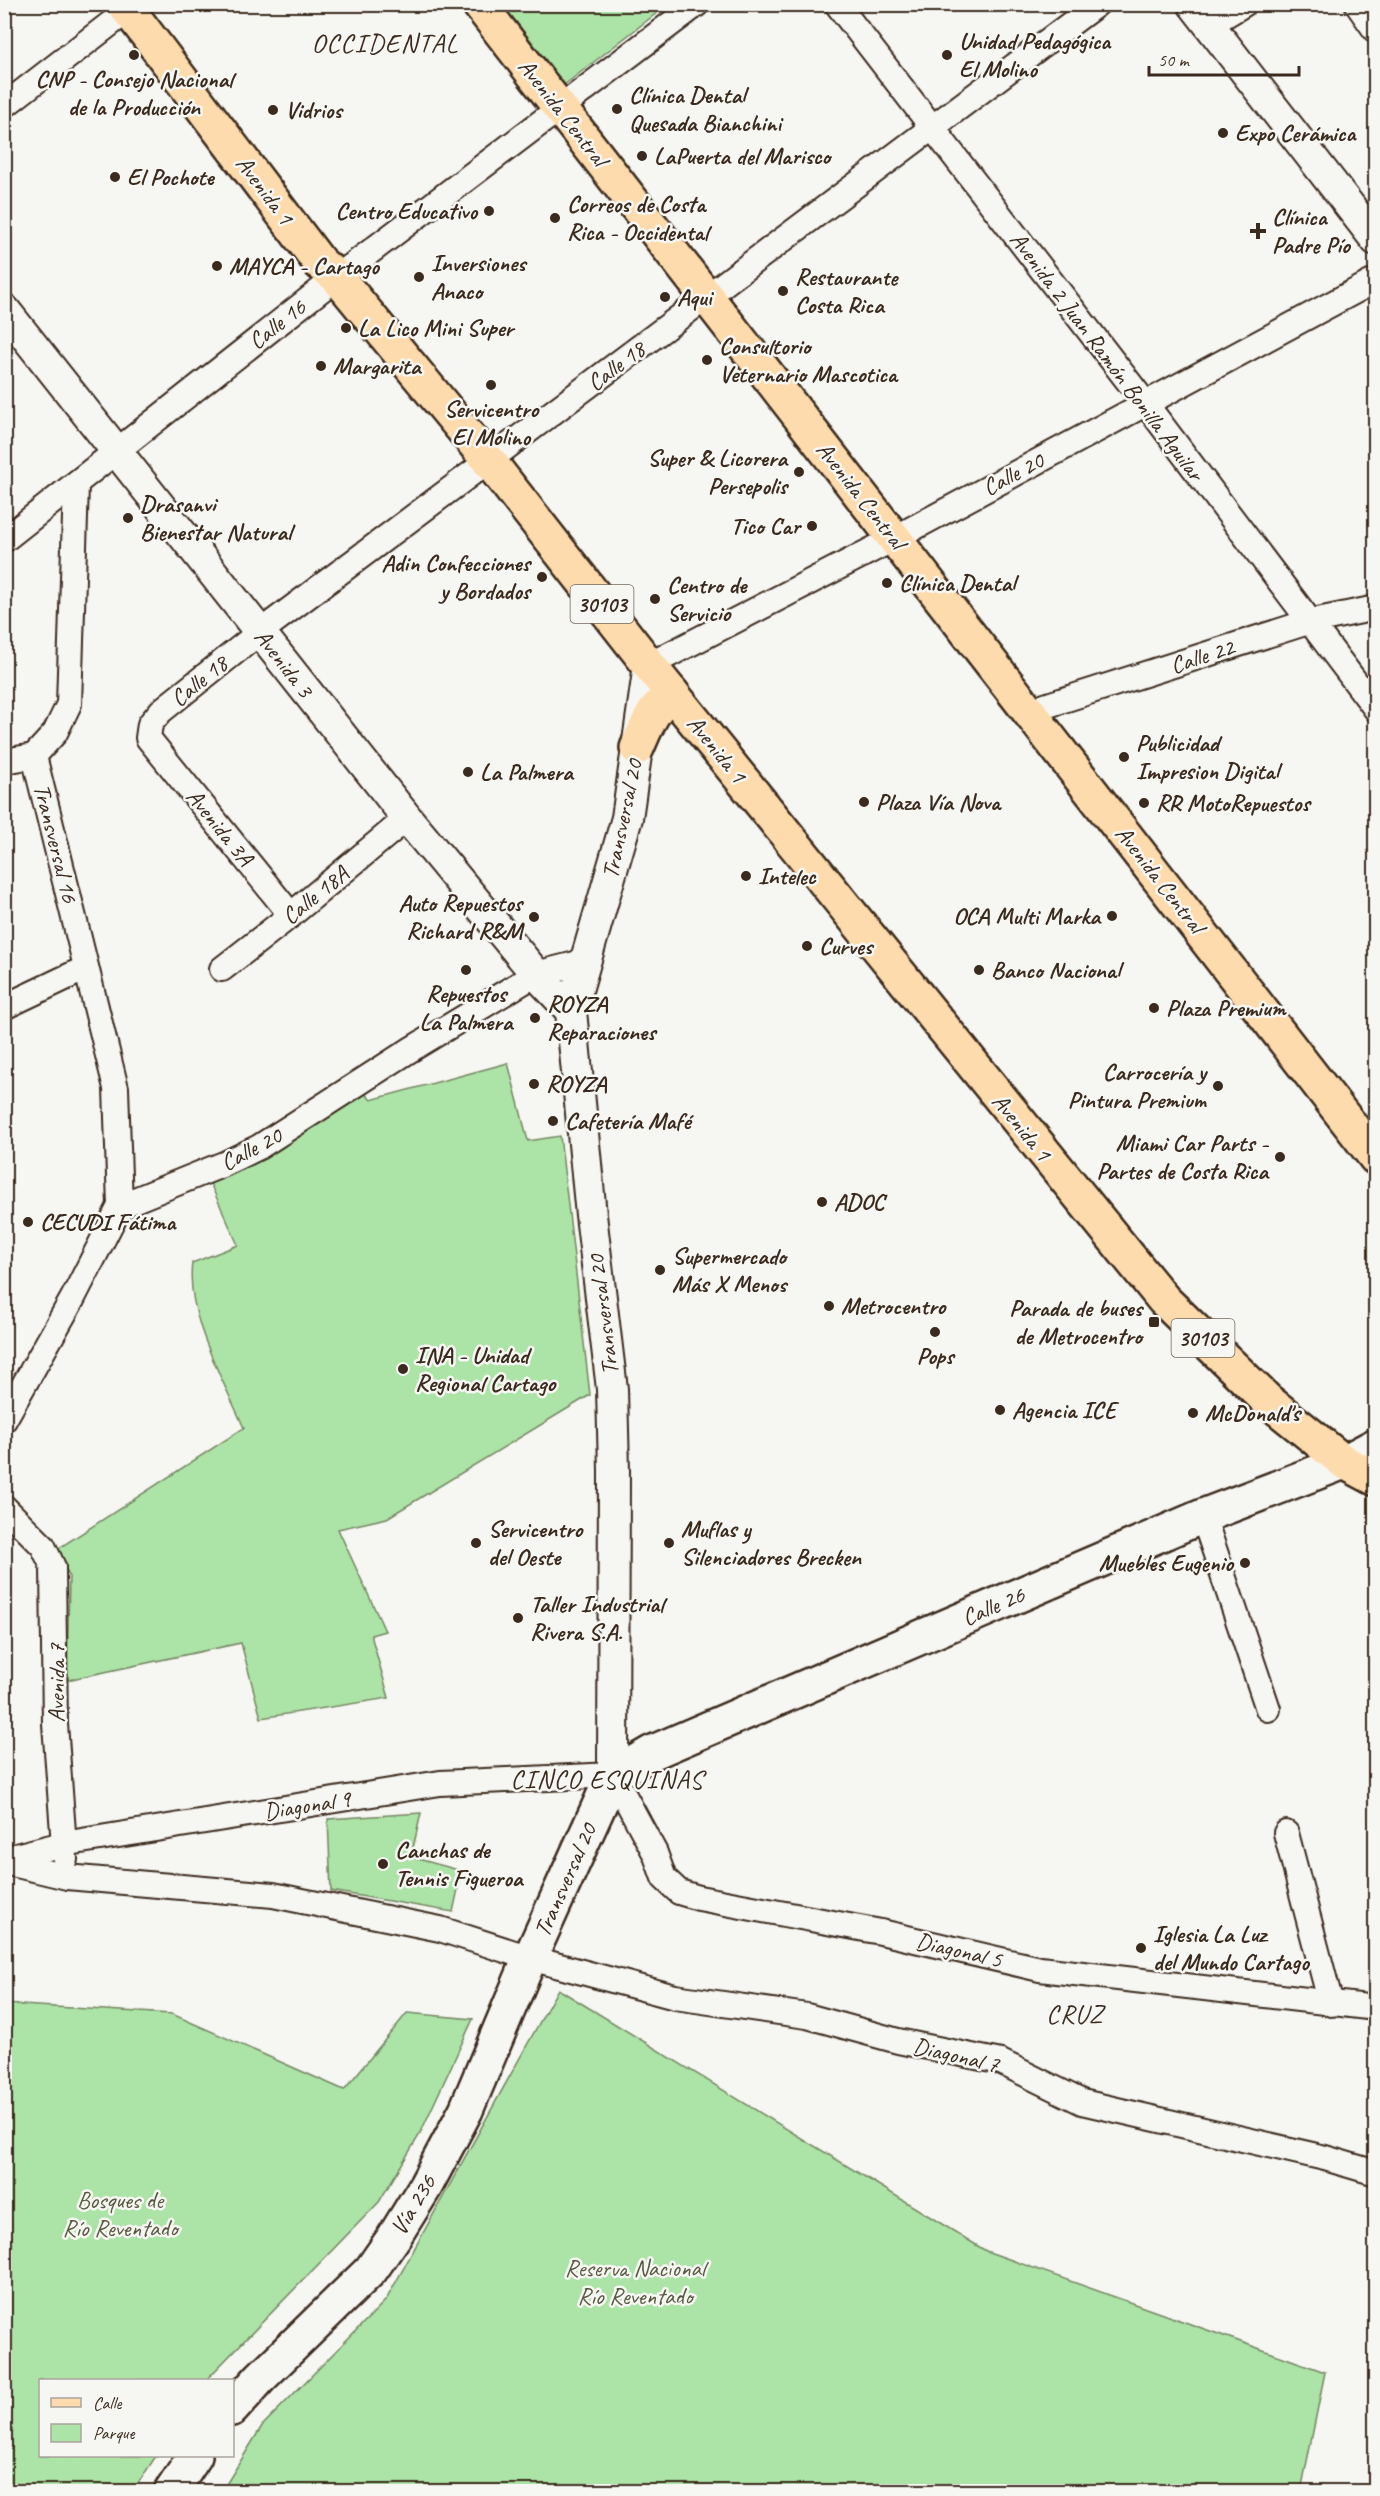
<svg xmlns="http://www.w3.org/2000/svg" width="1380" height="2496" viewBox="0 0 1380 2496" font-family="Caveat,sans-serif">
  <style>
    .green { fill: #ace3a7; stroke: #748662; stroke-width: 1.5 }
    .lines { fill: none; stroke-linecap: round; stroke-linejoin: round }
    .minor-casing { stroke: #3b2a1e; stroke-width: 28 }
    .tertiary-casing { stroke: #3b2a1e; stroke-width: 34 }
    .secondary-casing { stroke: #3b2a1e; stroke-width: 38 }
    .primary-casing { stroke: #3b2a1e; stroke-width: 38 }
    .minor { stroke: #f6f6f2; stroke-width: 24 }
    .tertiary { stroke: #f6f6f2; stroke-width: 30 }
    .secondary { stroke: #f6f6f2; stroke-width: 33 }
    .primary { stroke: #fedbac; stroke-width: 33 }
    .poi-dot { fill: #3b2a1e; stroke: #f6f6f2; stroke-width: 2 }
    .labels { text-anchor: middle; stroke-width: 5; stroke-linejoin: round; paint-order: stroke }
    .shield { fill: #f6f6f2; stroke: #73675e; stroke-width: 1.5 }
    .shield-label { font-size: 22px; font-weight: bold; fill: #3b2a1e }
    .poi-label { font-size: 24px; font-weight: bold; fill: #3b2a1e; stroke: #f6f6f2; text-anchor: start }
    .street-label { font-size: 24px; fill: #3b2a1e; stroke: #f6f6f2 }
    .park-label { font-size: 24px; fill: #575840; stroke: #f6f6f2 }
    .neighbourhood-label { font-size: 26px; letter-spacing: 1.5px; fill: #3b2a1e; stroke: #f6f6f2 }
    .quarter-label { font-size: 27px; letter-spacing: 1.5px; fill: #3b2a1e; stroke: #f6f6f2 }
  </style>
  <rect width="100%" height="100%" fill="#f6f6f2"/>
  <filter id="ink" filterUnits="userSpaceOnUse"><feTurbulence type="fractalNoise" baseFrequency=".0167" numOctaves="2"/><feDisplacementMap in="SourceGraphic" scale="12" xChannelSelector="R" yChannelSelector="G"/><feConvolveMatrix kernelMatrix="1 2 1 2 8 2 1 2 1" color-interpolation-filters="sRGB"/></filter>
  <g filter="url(#ink)">
    <g class="green">
      <path d="M499,5H667L563,86Z"/>
      <path d="M508,1063L528,1141L560,1136L590,1395L387,1518L338,1529L385,1631L371,1635L389,1698L261,1718L241,1643L67,1680L69,1577L59,1548L244,1428C224,1381 185,1315 192,1263L238,1245L209,1181L247,1165L309,1130L362,1090L371,1100Z"/>
      <path d="M421,1813L411,1857L462,1871L453,1912L331,1891L328,1819Z"/>
      <path d="M558,1989L986,2251L1325,2372L1301,2491H222L262,2426L386,2300Z"/>
      <path d="M4,2004L172,2014L344,2090L407,2013L473,2019L420,2134L379,2202L206,2380H40V2456H156L133,2491H5Z"/>
    </g>
    <g class="lines">
      <defs>
        <g id="minor">
          <path d="M837,4L1145,403L1376,709"/>
          <path d="M1357,4L1376,31"/>
          <path d="M1209,25L1244,4"/>
          <path d="M4,106L128,10"/>
          <path d="M76,485L69,704L55,733L34,756L116,1088L120,1206"/>
          <path d="M4,540L337,277L697,4"/>
          <path d="M649,665L895,538L1376,280"/>
          <path d="M1029,711L1308,622L1376,608"/>
          <path d="M4,761L34,756"/>
          <path d="M291,915L148,738L150,724L161,711L260,632L1097,4"/>
          <path d="M222,969L291,915L407,818"/>
          <path d="M4,1007L86,968"/>
          <path d="M4,1420L73,1298L120,1206L224,1164L259,1147L410,1050L536,974L587,961"/>
          <path d="M4,1507L43,1546L53,1567L55,1724L65,1859"/>
          <path d="M1203,1516L1268,1709"/>
          <path d="M1286,1833L1331,2004"/>
          <path d="M4,1859L63,1844L440,1783L613,1775L655,1853L664,1878L679,1892L699,1898L881,1932L1040,1969L1376,2008"/>
          <path d="M4,1862L67,1877L273,1895L440,1929L530,1958L675,1997L807,2016L898,2041L1001,2062L1082,2102L1325,2158L1376,2173"/>
        </g>
        <g id="tertiary">
          <path d="M1193,4L1376,240"/>
          <path d="M4,309L407,818L536,974L571,1011"/>
          <path d="M613,1775L614,1471L612,1389L591,1215L571,1011L627,818L649,665"/>
        </g>
        <g id="secondary">
          <path d="M232,2409L260,2378L371,2270L394,2237L425,2187L466,2110L530,1958L613,1775L651,1753L1203,1516L1344,1462L1376,1445"/>
          <path d="M171,2492L195,2456"/>
        </g>
        <g id="primary">
          <path d="M124,4L320,263L337,277L489,461L649,665L1164,1300L1267,1400L1344,1462L1376,1479"/>
          <path d="M479,4L1376,1158"/>
          <path d="M637,748C646,727 653,707 672,693"/>
        </g>
      </defs>
      <use href="#minor" class="minor-casing"/>
      <use href="#tertiary" class="tertiary-casing"/>
      <use href="#secondary" class="secondary-casing"/>
      <use href="#primary" class="primary-casing"/>
      <use href="#minor" class="minor"/>
      <use href="#tertiary" class="tertiary"/>
      <use href="#secondary" class="secondary"/>
      <use href="#primary" class="primary"/>
    </g>
  </g>
  <g class="poi-dot">
    <circle cx="134" cy="55" r="6"/>
    <circle cx="947" cy="55" r="6"/>
    <circle cx="617" cy="109" r="6"/>
    <circle cx="273" cy="110" r="6"/>
    <circle cx="1223" cy="133" r="6"/>
    <circle cx="642" cy="156" r="6"/>
    <circle cx="115" cy="177" r="6"/>
    <circle cx="489" cy="211" r="6"/>
    <circle cx="555" cy="218" r="6"/>
    <path d="M1255 222h6v6h6v6h-6v6h-6v-6h-6v-6h6z"/>
    <circle cx="217" cy="266" r="6"/>
    <circle cx="419" cy="277" r="6"/>
    <circle cx="783" cy="291" r="6"/>
    <circle cx="665" cy="297" r="6"/>
    <circle cx="346" cy="328" r="6"/>
    <circle cx="707" cy="360" r="6"/>
    <circle cx="321" cy="366" r="6"/>
    <circle cx="491" cy="385" r="6"/>
    <circle cx="799" cy="472" r="6"/>
    <circle cx="128" cy="518" r="6"/>
    <circle cx="812" cy="526" r="6"/>
    <circle cx="542" cy="577" r="6"/>
    <circle cx="887" cy="583" r="6"/>
    <circle cx="655" cy="599" r="6"/>
    <circle cx="1124" cy="757" r="6"/>
    <circle cx="468" cy="772" r="6"/>
    <circle cx="864" cy="802" r="6"/>
    <circle cx="1144" cy="803" r="6"/>
    <circle cx="746" cy="876" r="6"/>
    <circle cx="1112" cy="916" r="6"/>
    <circle cx="534" cy="917" r="6"/>
    <circle cx="807" cy="946" r="6"/>
    <circle cx="466" cy="970" r="6"/>
    <circle cx="979" cy="970" r="6"/>
    <circle cx="1154" cy="1008" r="6"/>
    <circle cx="535" cy="1018" r="6"/>
    <circle cx="534" cy="1084" r="6"/>
    <circle cx="1218" cy="1086" r="6"/>
    <circle cx="553" cy="1121" r="6"/>
    <circle cx="1280" cy="1157" r="6"/>
    <circle cx="822" cy="1202" r="6"/>
    <circle cx="28" cy="1222" r="6"/>
    <circle cx="660" cy="1270" r="6"/>
    <circle cx="829" cy="1306" r="6"/>
    <rect x="1148" y="1316" width="12" height="12" rx="3"/>
    <circle cx="935" cy="1332" r="6"/>
    <circle cx="403" cy="1369" r="6"/>
    <circle cx="1000" cy="1410" r="6"/>
    <circle cx="1193" cy="1413" r="6"/>
    <circle cx="476" cy="1543" r="6"/>
    <circle cx="669" cy="1543" r="6"/>
    <circle cx="1245" cy="1563" r="6"/>
    <circle cx="518" cy="1618" r="6"/>
    <circle cx="383" cy="1864" r="6"/>
    <circle cx="1141" cy="1948" r="6"/>
  </g>
  <g class="labels">
    <g class="shield">
      <rect x="570.5" y="585" width="63" height="38" rx="4.5"/>
      <rect x="1171.5" y="1319" width="63" height="38" rx="4.5"/>
    </g>
    <g class="shield-label">
      <text x="602" y="612">30103</text>
      <text x="1203" y="1346">30103</text>
    </g>
    <g class="poi-label">
      <text x="959" y="49">Unidad Pedagógica<tspan x="959" dy="28">El Molino</tspan></text>
      <text x="134" y="87" text-anchor="middle">CNP - Consejo Nacional<tspan x="134" dy="28">de la Producción</tspan></text>
      <text x="629" y="103">Clínica Dental<tspan x="629" dy="28">Quesada Bianchini</tspan></text>
      <text x="285" y="118">Vidrios</text>
      <text x="1235" y="141">Expo Cerámica</text>
      <text x="654" y="164">LaPuerta del Marisco</text>
      <text x="127" y="185">El Pochote</text>
      <text x="567" y="212">Correos de Costa<tspan x="567" dy="28">Rica - Occidental</tspan></text>
      <text x="477" y="219" text-anchor="end">Centro Educativo</text>
      <text x="1272" y="225">Clínica<tspan x="1272" dy="28">Padre Pío</tspan></text>
      <text x="431" y="271">Inversiones<tspan x="431" dy="28">Anaco</tspan></text>
      <text x="229" y="274">MAYCA - Cartago</text>
      <text x="795" y="285">Restaurante<tspan x="795" dy="28">Costa Rica</tspan></text>
      <text x="677" y="305">Aqui</text>
      <text x="358" y="336">La Lico Mini Super</text>
      <text x="719" y="354">Consultorio<tspan x="719" dy="28">Veternario Mascotica</tspan></text>
      <text x="333" y="374">Margarita</text>
      <text x="491" y="417" text-anchor="middle">Servicentro<tspan x="491" dy="28">El Molino</tspan></text>
      <text x="787" y="466" text-anchor="end">Super &amp; Licorera<tspan x="787" dy="28">Persepolis</tspan></text>
      <text x="140" y="512">Drasanvi<tspan x="140" dy="28">Bienestar Natural</tspan></text>
      <text x="800" y="534" text-anchor="end">Tico Car</text>
      <text x="530" y="571" text-anchor="end">Adin Confecciones<tspan x="530" dy="28">y Bordados</tspan></text>
      <text x="899" y="591">Clínica Dental</text>
      <text x="667" y="593">Centro de<tspan x="667" dy="28">Servicio</tspan></text>
      <text x="1136" y="751">Publicidad<tspan x="1136" dy="28">Impresion Digital</tspan></text>
      <text x="480" y="780">La Palmera</text>
      <text x="876" y="810">Plaza Vía Nova</text>
      <text x="1156" y="811">RR MotoRepuestos</text>
      <text x="758" y="884">Intelec</text>
      <text x="522" y="911" text-anchor="end">Auto Repuestos<tspan x="522" dy="28">Richard R&amp;M</tspan></text>
      <text x="1100" y="924" text-anchor="end">OCA Multi Marka</text>
      <text x="819" y="954">Curves</text>
      <text x="991" y="978">Banco Nacional</text>
      <text x="466" y="1002" text-anchor="middle">Repuestos<tspan x="466" dy="28">La Palmera</tspan></text>
      <text x="547" y="1012">ROYZA<tspan x="547" dy="28">Reparaciones</tspan></text>
      <text x="1166" y="1016">Plaza Premium</text>
      <text x="1206" y="1080" text-anchor="end">Carrocería y<tspan x="1206" dy="28">Pintura Premium</tspan></text>
      <text x="546" y="1092">ROYZA</text>
      <text x="565" y="1129">Cafetería Mafé</text>
      <text x="1268" y="1151" text-anchor="end">Miami Car Parts -<tspan x="1268" dy="28">Partes de Costa Rica</tspan></text>
      <text x="834" y="1210">ADOC</text>
      <text x="40" y="1230">CECUDI Fátima</text>
      <text x="672" y="1264">Supermercado<tspan x="672" dy="28">Más X Menos</tspan></text>
      <text x="841" y="1314">Metrocentro</text>
      <text x="1142" y="1316" text-anchor="end">Parada de buses<tspan x="1142" dy="28">de Metrocentro</tspan></text>
      <text x="415" y="1363">INA - Unidad<tspan x="415" dy="28">Regional Cartago</tspan></text>
      <text x="935" y="1364" text-anchor="middle">Pops</text>
      <text x="1012" y="1418">Agencia ICE</text>
      <text x="1205" y="1421">McDonald's</text>
      <text x="488" y="1537">Servicentro<tspan x="488" dy="28">del Oeste</tspan></text>
      <text x="681" y="1537">Muflas y<tspan x="681" dy="28">Silenciadores Brecken</tspan></text>
      <text x="1233" y="1571" text-anchor="end">Muebles Eugenio</text>
      <text x="530" y="1612">Taller Industrial<tspan x="530" dy="28">Rivera S.A.</tspan></text>
      <text x="395" y="1858">Canchas de<tspan x="395" dy="28">Tennis Figueroa</tspan></text>
      <text x="1153" y="1942">Iglesia La Luz<tspan x="1153" dy="28">del Mundo Cartago</tspan></text>
    </g>
    <g class="street-label">
      <text transform="translate(563 112) rotate(52)" y="8">Avenida Central</text>
      <text transform="translate(265 190) rotate(53)" y="8">Avenida 1</text>
      <text transform="translate(277 324) rotate(-38)" y="8">Calle 16</text>
      <text transform="translate(1107 356) rotate(53)" y="8">Avenida 2 Juan Ramón Bonilla Aguilar</text>
      <text transform="translate(616 366) rotate(-37)" y="8">Calle 18</text>
      <text transform="translate(1013 474) rotate(-28)" y="8">Calle 20</text>
      <text transform="translate(861 495) rotate(52)" y="8">Avenida Central</text>
      <text transform="translate(1202 656) rotate(-18)" y="8">Calle 22</text>
      <text transform="translate(284 663) rotate(52)" y="8">Avenida 3</text>
      <text transform="translate(199 681) rotate(-39)" y="8">Calle 18</text>
      <text transform="translate(717 749) rotate(51)" y="8">Avenida 1</text>
      <text transform="translate(622 819) rotate(-78)" y="8">Transversal 20</text>
      <text transform="translate(220 827) rotate(51)" y="8">Avenida 3A</text>
      <text transform="translate(56 843) rotate(76)" y="8">Transversal 16</text>
      <text transform="translate(1160 879) rotate(52)" y="8">Avenida Central</text>
      <text transform="translate(315 895) rotate(-39)" y="8">Calle 18A</text>
      <text transform="translate(1022 1127) rotate(51)" y="8">Avenida 1</text>
      <text transform="translate(251 1149) rotate(-28)" y="8">Calle 20</text>
      <text transform="translate(603 1315) rotate(-97)" y="8">Transversal 20</text>
      <text transform="translate(993 1606) rotate(-23)" y="8">Calle 26</text>
      <text transform="translate(56 1683) rotate(-90)" y="8">Avenida 7</text>
      <text transform="translate(307 1805) rotate(-9)" y="8">Diagonal 9</text>
      <text transform="translate(565 1880) rotate(-66)" y="8">Transversal 20</text>
      <text transform="translate(959 1950) rotate(13)" y="8">Diagonal 5</text>
      <text transform="translate(956 2055) rotate(13)" y="8">Diagonal 7</text>
      <text transform="translate(413 2205) rotate(-59)" y="8">Vía 236</text>
    </g>
    <g class="park-label">
      <text x="120" y="2208">Bosques de<tspan x="120" dy="28">Río Reventado</tspan></text>
      <text x="635" y="2276">Reserva Nacional<tspan x="635" dy="28">Río Reventado</tspan></text>
    </g>
    <g class="neighbourhood-label">
      <text x="607" y="1788">CINCO ESQUINAS</text>
      <text x="1075" y="2023">CRUZ</text>
    </g>
    <g class="quarter-label">
      <text x="385" y="52">OCCIDENTAL</text>
    </g>
  </g>
  <rect width="1380" height="2496" fill="none" stroke="#f6f6f2" stroke-width="24"/>
  <rect x="12" y="12" width="1356" height="2472" fill="none" stroke="#3b2a1e" stroke-width="2" filter="url(#ink)"/>
  <rect x="39" y="2379" width="195" height="78" fill="#f6f6f2" stroke="#aba49d" stroke-width="1.5"/>
  <rect x="51" y="2398" width="30" height="9" fill="#fedbac" stroke="#aba49d" stroke-width="1.5"/>
  <text x="93" y="2409" font-size="18" fill="#3b2a1e">Calle</text>
  <rect x="51" y="2424" width="30" height="18" fill="#ace3a7" stroke="#aba49d" stroke-width="1.5"/>
  <text x="93" y="2439" font-size="18" fill="#3b2a1e">Parque</text>
  <path d="M1149 66v9h150v-9" fill="none" stroke="#3b2a1e" stroke-width="3"/>
  <text x="1158" y="66" font-size="18" fill="#3b2a1e" stroke="#f6f6f2" stroke-width="4.5" paint-order="stroke">50 m</text>
</svg>
